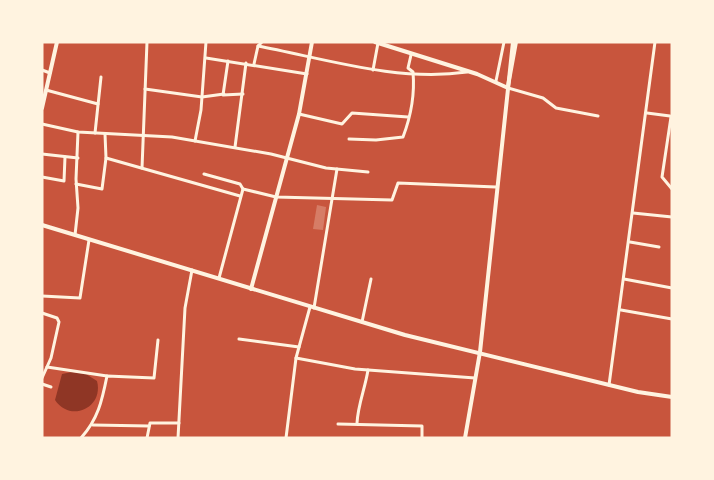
<svg xmlns="http://www.w3.org/2000/svg" width="714" height="480" viewBox="0 0 714 480" font-family="'Work Sans',sans-serif">
  <style>
    .water { fill: #8f3625 }
    .building { fill: #d67c66 }
    .lines { fill: none; stroke-linecap: round; stroke-linejoin: round }
    .minor { stroke: #fff3e0; stroke-width: 3 }
    .tertiary { stroke: #fff3e0; stroke-width: 4 }
    .secondary { stroke: #fff3e0; stroke-width: 4 }
  </style>
  <rect width="100%" height="100%" fill="#c8553d"/>
  <path class="water" d="M72,372L86,374L97,381C104,408 70,423 55,400L62,374Z"/>
  <path class="building" d="M317,205L326,207L323,230L313,229Z"/>
  <g class="lines">
    <g class="minor">
      <path d="M258,46C326,59 397,82 467,72"/>
      <path d="M206,58L307,74"/>
      <path d="M228,61L223,95L243,94"/>
      <path d="M254,64L258,46L262,42"/>
      <path d="M42,70L50,73"/>
      <path d="M373,70L378,43"/>
      <path d="M496,81L504,42"/>
      <path d="M508,88L543,98L556,108L598,116"/>
      <path d="M145,89L202,97L224,94"/>
      <path d="M46,90L98,104"/>
      <path d="M647,113L670,116"/>
      <path d="M299,114L342,124L352,113L408,117"/>
      <path d="M671,117L662,177L672,189"/>
      <path d="M42,124L78,132L172,137L271,154L326,168L368,172"/>
      <path d="M95,133L101,77"/>
      <path d="M349,139L376,140L403,137C411,116 415,95 413,72L408,68L411,55"/>
      <path d="M195,141L201,110L206,42"/>
      <path d="M235,147L246,63"/>
      <path d="M42,154L78,158"/>
      <path d="M106,158L240,196"/>
      <path d="M142,168L147,42"/>
      <path d="M204,174L240,184L243,189L219,278"/>
      <path d="M42,177L64,181L65,157"/>
      <path d="M76,184L102,189L106,158L105,134"/>
      <path d="M243,189L276,197L392,200L398,183L496,187"/>
      <path d="M633,213L672,217"/>
      <path d="M75,235L78,208L76,179L78,132"/>
      <path d="M630,242L659,247"/>
      <path d="M624,279L672,288"/>
      <path d="M42,296L80,298L89,240"/>
      <path d="M314,308L337,169"/>
      <path d="M621,310L672,319"/>
      <path d="M42,313L57,318L59,322L51,358L42,378"/>
      <path d="M362,322L371,279"/>
      <path d="M239,339L299,347"/>
      <path d="M296,358L355,369L475,378"/>
      <path d="M47,367L107,376"/>
      <path d="M42,384L51,387"/>
      <path d="M609,385L655,42"/>
      <path d="M357,423C358,404 365,389 368,370"/>
      <path d="M338,424L422,426V438"/>
      <path d="M93,425L149,426"/>
      <path d="M81,438C98,419 102,401 107,376L154,378L158,340"/>
      <path d="M147,438L150,423H179"/>
      <path d="M178,438L185,308L192,270"/>
      <path d="M286,438L296,358L310,307"/>
    </g>
    <g class="tertiary">
      <path d="M375,42L477,74L508,88"/>
      <path d="M42,108L57,42"/>
      <path d="M251,289L299,114L312,42"/>
    </g>
    <g class="secondary">
      <path d="M508,86L516,42"/>
      <path d="M42,225L405,335L638,392L672,397"/>
      <path d="M465,438L480,352L513,42"/>
    </g>
  </g>
  <rect width="714" height="480" fill="none" stroke="#fff3e0" stroke-width="87"/>
</svg>
